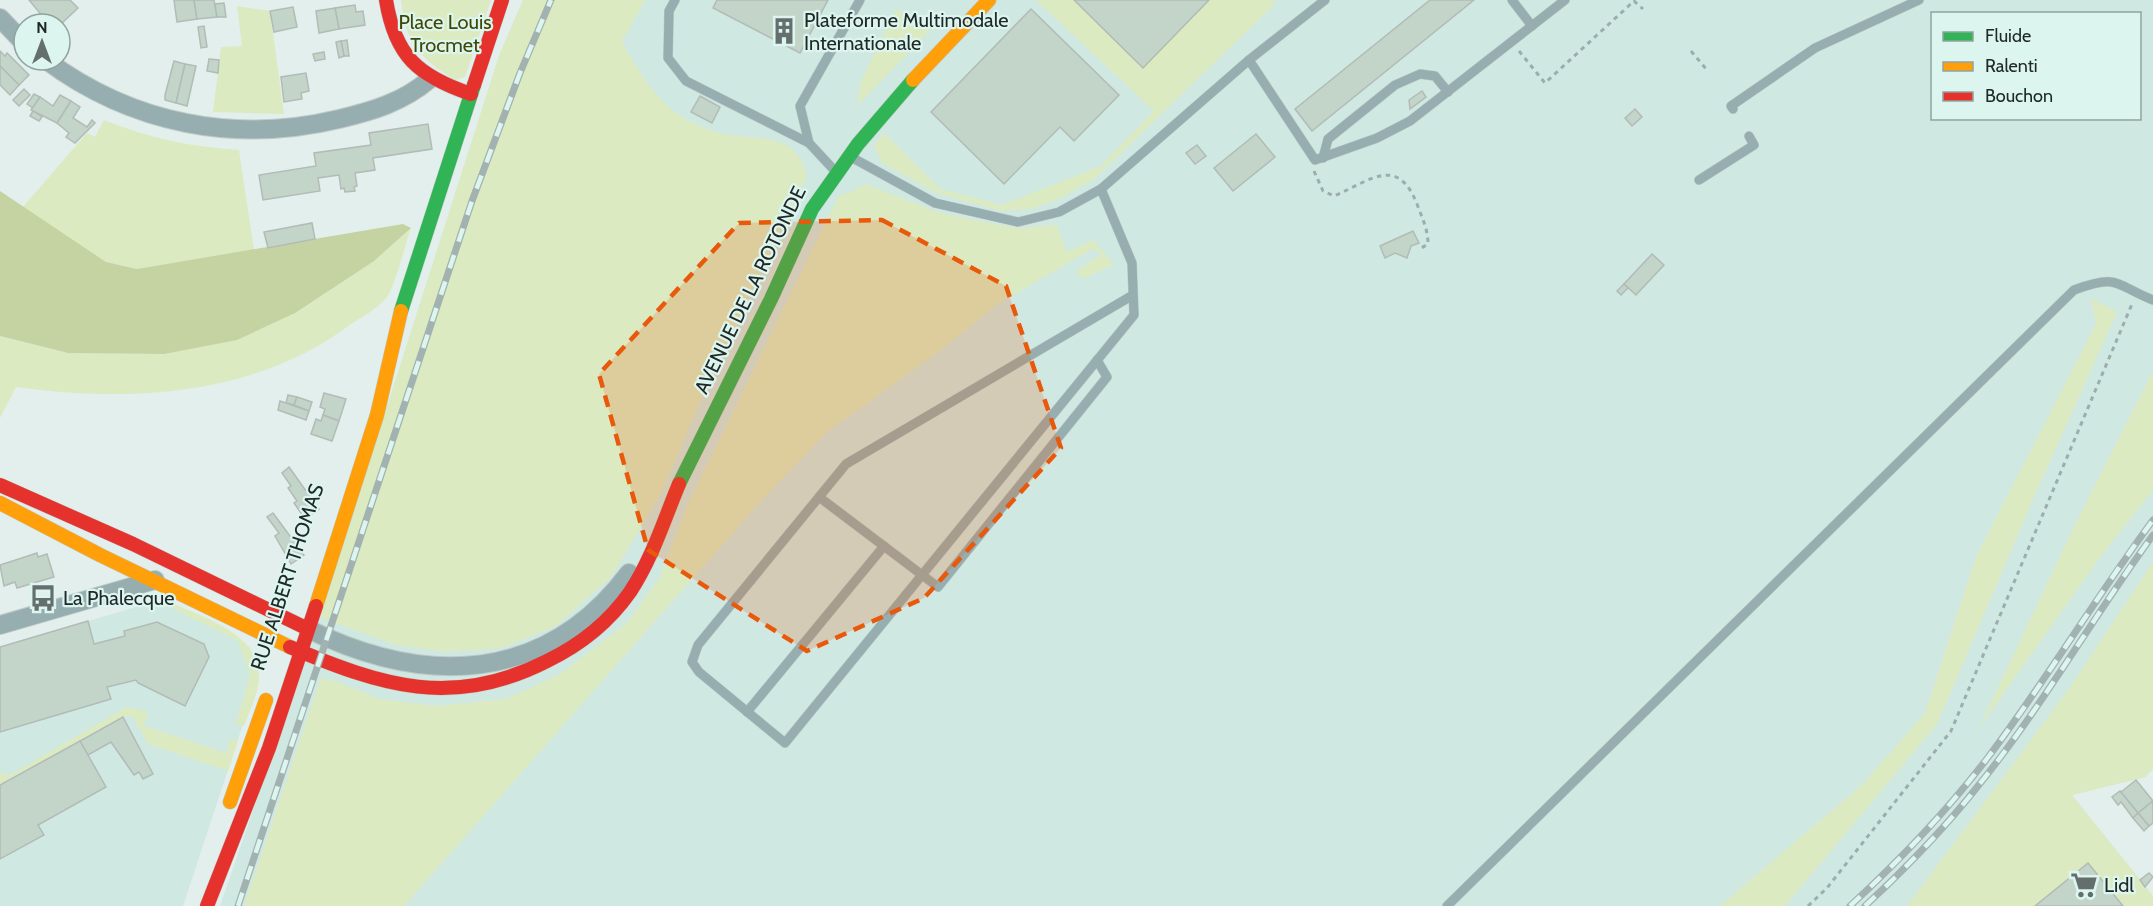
<svg xmlns="http://www.w3.org/2000/svg" width="2153" height="906" viewBox="0 0 2153 906" font-family="Cabin,sans-serif">
  <style>
    .built { fill: #d0e8e2; fill-rule: evenodd }
    .green { fill: #dceac1 }
    .forest { fill: #c5d3a2 }
    .building { fill: #c2d5c8; stroke: #b2bbb7; stroke-width: 1.5 }
    .lines { fill: none; stroke-linecap: round; stroke-linejoin: round }
    .lane-casing { stroke: #c0cbc8; stroke-width: 10 }
    .street-casing { stroke: #c0cbc8; stroke-width: 20 }
    .fast-casing { stroke: #c0cbc8; stroke-width: 15 }
    .slow-casing { stroke: #c0cbc8; stroke-width: 15 }
    .jam-casing { stroke: #c0cbc8; stroke-width: 15 }
    .path { stroke: #9cadae; stroke-width: 3; stroke-dasharray: 4.5 4.5; stroke-linecap: butt }
    .lane { stroke: #97aeb0; stroke-width: 9 }
    .street { stroke: #97aeb0; stroke-width: 18 }
    .fast { stroke: #30b455; stroke-width: 14 }
    .slow { stroke: #ff9f0a; stroke-width: 14 }
    .jam { stroke: #e5322d; stroke-width: 14 }
    .rail-casing { stroke: #a2b2b1; stroke-width: 7 }
    .rail { stroke: #dcf5ef; stroke-width: 4.5; stroke-dasharray: 14; stroke-linecap: butt }
    .marked { fill: #e8590c; fill-opacity: 0.2; stroke: #e8590c; stroke-width: 4.5; stroke-dasharray: 12 8; stroke-linejoin: round }
    .labels { text-anchor: middle; stroke-width: 4.5; stroke-linejoin: round; paint-order: stroke }
    .poi-label { font-size: 20px; fill: #202927; stroke: #dcf5ef; text-anchor: start }
    .park-label { font-size: 20px; fill: #3f4703; stroke: #dcf5ef }
    .street-label { font-size: 20px; fill: #202927; stroke: #dcf5ef }
  </style>
  <rect width="100%" height="100%" fill="#e2efec"/>
  <g class="built">
    <path d="M523,0H2153V769L2145,777L2072,795L2153,896V906H220L320,617L499,56ZM1932,14H2140V118H1932Z"/>
    <path d="M163,599L229,631L249,647L256,660L259,676L183,906H0V647Z"/>
  </g>
  <g class="green">
    <path d="M401,0H491L465,77L455,80C420,59 405,42 401,0Z"/>
    <path d="M523,0H645L622,42C636,67 655,99 679,115C689,121 702,127 712,131C750,144 794,125 807,176L710,378L662,492L611,577L556,626L501,648L445,652L396,645L320,617L499,56Z"/>
    <path d="M1036,0H1074L1143,67L1209,0H1272L1275,4L1094,179L1061,198L1031,209L1001,211L937,193L882,163L874,145L884,133L940,189L1002,205L1101,166L1154,111Z"/>
    <path d="M237,6L270,11L284,114L213,112L221,47L242,46Z"/>
    <path d="M896,10L933,27L860,103H857L861,81Z"/>
    <path d="M104,120C147,138 192,147 239,150L254,250L137,269L106,262L23,207L87,133L95,137Z"/>
    <path d="M866,184L940,213L1017,228L1057,225L1067,252L1093,240L1114,264L1083,279L1076,271L1101,255L1094,248L999,303L934,355L827,432L760,502L404,906H244L321,678L335,681L379,699L437,706L505,699L560,674L626,624L660,577L686,508L838,197Z"/>
    <path d="M411,228C405,245 396,283 387,297C380,307 362,317 351,324C256,396 130,403 16,387L0,418V336L68,353L164,354L374,261Z"/>
    <path d="M2091,298L2117,312L2037,490L1937,724L1785,906H1720L1862,785L1925,713L1976,557L2096,324Z"/>
    <path d="M2153,371V490L2101,556L1979,728L2073,529Z"/>
    <path d="M2153,562V769L2145,777L2072,795L2153,896V906H2123L2088,863L2035,906H1907L2069,689Z"/>
    <path d="M163,599C195,615 260,631 259,677C259,693 249,711 244,726L236,724L250,675L238,641L164,604Z"/>
    <path d="M127,707L148,712L144,726L226,753L231,738L238,741L228,771L148,744L133,716L123,717L0,785V773L10,775Z"/>
  </g>
  <path class="forest" d="M0,191L106,262L137,269L403,224L411,228L374,261L295,313L237,340L164,354L68,353L0,336Z"/>
  <g class="building">
    <path d="M29,0H70L78,8L60,25L49,24Z"/>
    <path d="M174,0H194L197,19L177,22Z"/>
    <path d="M194,0H214L217,17L197,19Z"/>
    <path d="M717,0H828L800,53L713,8Z"/>
    <path d="M1074,0H1209L1143,68Z"/>
    <path d="M1430,0H1474L1312,131L1295,109Z"/>
    <path d="M224,3L226,17H217L215,4Z"/>
    <path d="M355,5L356,12L363,11L365,25L339,29L335,8Z"/>
    <path d="M293,7L297,27L274,32L270,11Z"/>
    <path d="M335,8L339,29L319,33L316,11Z"/>
    <path d="M1031,9L1119,95L1074,141L1060,127L1004,184L931,112Z"/>
    <path d="M204,26L207,47L201,48L198,27Z"/>
    <path d="M347,40L349,56H344L341,41Z"/>
    <path d="M341,41L344,56L339,58L336,42Z"/>
    <path d="M0,51L5,56L7,53L29,75L19,85L0,66Z"/>
    <path d="M324,52L325,59L315,61L313,54Z"/>
    <path d="M209,59L219,60L218,73L207,71Z"/>
    <path d="M174,61L185,64L176,103L165,100V95Z"/>
    <path d="M185,64L196,66L187,106L176,103Z"/>
    <path d="M0,66L19,85L10,95L0,85Z"/>
    <path d="M306,73L309,91L301,93L302,99L284,102L281,77Z"/>
    <path d="M24,89L30,95L19,106L13,100Z"/>
    <path d="M1422,91L1426,97L1410,109L1409,100Z"/>
    <path d="M34,94L40,97L33,108L27,104Z"/>
    <path d="M60,95L71,101L57,123L31,110L40,97L53,106Z"/>
    <path d="M700,96L720,107L712,123L691,112Z"/>
    <path d="M71,101L80,107L73,118L87,127L92,120L95,123L75,143L66,137L69,133L57,123Z"/>
    <path d="M1635,109L1642,117L1632,126L1625,118Z"/>
    <path d="M33,111L42,117L39,121L30,116Z"/>
    <path d="M428,124L432,149L373,158L375,170L355,173L357,186L354,187L355,191L345,192L344,188L341,189L339,175L318,178L320,191L263,200L259,175L316,166L314,153L371,145L369,133Z"/>
    <path d="M1256,134L1275,157L1233,191L1214,168Z"/>
    <path d="M1197,145L1206,156L1195,164L1186,153Z"/>
    <path d="M312,223L315,239L268,248L264,232Z"/>
    <path d="M1413,231L1419,243L1411,246L1407,258L1395,253L1385,258L1380,246Z"/>
    <path d="M1652,254L1664,265L1636,295L1624,284Z"/>
    <path d="M1624,284L1628,288L1621,295L1617,291Z"/>
    <path d="M324,393L346,399L339,421L323,415L325,409L320,407Z"/>
    <path d="M288,395L297,397L294,405L286,403Z"/>
    <path d="M297,397L312,402L309,411L294,405Z"/>
    <path d="M280,401L309,411L306,420L278,410Z"/>
    <path d="M323,415L339,421L332,441L311,434L316,419L321,421Z"/>
    <path d="M289,467L319,509L305,519L294,503L297,501L288,488L291,486L282,473Z"/>
    <path d="M273,513L304,555L291,564L275,536L279,533L267,517Z"/>
    <path d="M37,553L38,557L47,554L54,577L17,588L15,582L4,586L0,565Z"/>
    <path d="M88,621L94,644L125,636L124,631L157,622L204,644L209,657L185,706L138,683L136,680L107,687L111,699L0,732V647Z"/>
    <path d="M123,717L153,774L143,779L139,772L134,775L111,742L88,755L80,741Z"/>
    <path d="M80,741L106,787L38,825L44,835L0,859V785Z"/>
    <path d="M2136,780L2153,801L2138,813L2121,792Z"/>
    <path d="M2120,791L2138,813L2133,818L2121,802L2118,805L2112,797Z"/>
    <path d="M2153,801V823L2149,826L2138,813Z"/>
    <path d="M2138,813L2149,826L2144,831L2133,818Z"/>
    <path d="M2088,863L2123,906H2035Z"/>
    <path d="M2149,873L2153,877L2145,887L2140,880Z"/>
  </g>
  <g class="lines">
    <defs>
      <g id="lane">
        <path d="M675,0L669,11L668,58L686,81L809,143L835,171"/>
        <path d="M1512,0L1532,26"/>
        <path d="M1249,60L1315,160L1377,138L1410,121L1565,0"/>
        <path d="M1733,109L1731,106L1815,48L1919,0"/>
        <path d="M809,143L800,106L860,0"/>
        <path d="M851,157L935,203L1018,222L1059,212L1101,189L1249,60L1325,0"/>
        <path d="M1323,158L1328,139L1395,85L1420,74L1435,76L1448,92"/>
        <path d="M1699,180L1754,145L1749,136"/>
        <path d="M1101,189L1132,263L1134,315L785,743L699,672L692,662L698,645L846,464L1133,295"/>
        <path d="M819,497L938,587L1107,377L1097,360"/>
        <path d="M747,712L884,546"/>
        <path d="M1447,906L2074,290C2119,273 2115,285 2153,300"/>
      </g>
      <g id="street">
        <path d="M0,18L24,43"/>
        <path d="M46,60C132,124 235,144 339,119C373,111 403,102 430,79"/>
        <path d="M0,625L155,580"/>
        <path d="M308,629C424,686 545,685 629,573"/>
      </g>
      <g id="fast">
        <path d="M401,311L474,85"/>
        <path d="M679,484L771,299L812,209L858,144L913,80"/>
      </g>
      <g id="slow">
        <path d="M913,80L989,0"/>
        <path d="M0,503L100,555L290,647"/>
        <path d="M316,606L377,415L401,311"/>
        <path d="M230,802L266,700"/>
      </g>
      <g id="jam">
        <path d="M386,0C395,56 418,76 471,94"/>
        <path d="M474,85L502,0"/>
        <path d="M0,485L133,544L308,629"/>
        <path d="M290,647C382,686 453,709 547,661C580,645 609,622 630,592C652,559 664,520 679,484"/>
        <path d="M207,906L269,748L316,606"/>
      </g>
    </defs>
    <use href="#lane" class="lane-casing"/>
    <use href="#street" class="street-casing"/>
    <use href="#fast" class="fast-casing"/>
    <use href="#slow" class="slow-casing"/>
    <use href="#jam" class="jam-casing"/>
    <g class="path">
      <path d="M1519,51L1545,83L1634,1L1643,9"/>
      <path d="M1691,51L1707,70"/>
      <path d="M1314,171L1323,191L1334,196C1370,181 1397,154 1417,204C1422,218 1428,229 1428,244L1418,250"/>
      <path d="M1808,906L1827,888L1951,731L2132,304"/>
    </g>
    <use href="#lane" class="lane"/>
    <use href="#street" class="street"/>
    <use href="#fast" class="fast"/>
    <use href="#slow" class="slow"/>
    <use href="#jam" class="jam"/>
    <defs>
      <g id="rail">
        <path d="M238,906L472,201L520,73L551,0"/>
        <path d="M1850,906C1901,859 1948,810 1989,756C2047,679 2096,597 2153,520"/>
        <path d="M1865,906C1905,869 1944,829 1978,786C2042,707 2093,617 2153,535"/>
      </g>
    </defs>
    <use href="#rail" class="rail-casing"/>
    <use href="#rail" class="rail"/>
  </g>
  <path class="marked" d="M882,220L1006,286L1061,448L924,598L807,651L648,550L599,374L739,223Z"/>
  <defs>
    <symbol id="building-bare" viewBox="-9 -9 18 18"><path d="M-4-6H4V6H1V3H-1V6H-4ZM-2.5-4.3h1.7v1.8h-1.7ZM.8-4.3h1.7v1.8H.8ZM-2.5-1h1.7V.8h-1.7ZM.8-1h1.7V.8H.8Z" fill="#646e6c" stroke="#dcf5ef" stroke-width="2.5" paint-order="stroke"/></symbol>
    <symbol id="bus-bare" viewBox="-9 -9 18 18"><path d="M-5-6H5V4H4V6H2V4H-2V6H-4V4H-5ZM-3.5-4V0h7V-4ZM-3.5 1.2v1.5H-2V1.2ZM2 1.2v1.5H3.5V1.2Z" fill="#646e6c" stroke="#dcf5ef" stroke-width="2.5" paint-order="stroke"/></symbol>
    <symbol id="supermarket-bare" viewBox="-9 -9 18 18"><path d="M-6-5.5h2.5l.6 2H6L4.5 2H-2.5L-4.4-4H-6ZM-1.5 3.2a1.3 1.3 0 1 0 .1 0ZM3 3.2a1.3 1.3 0 1 0 .1 0Z" fill="#646e6c" stroke="#dcf5ef" stroke-width="2.5" paint-order="stroke"/></symbol>
  </defs>
  <g fill-rule="evenodd">
    <use href="#building-bare" x="765" y="12" width="38" height="38"/>
    <use href="#bus-bare" x="24" y="579" width="38" height="38"/>
    <use href="#supermarket-bare" x="2065" y="866" width="38" height="38"/>
  </g>
  <g class="labels">
    <g class="poi-label">
      <text x="804" y="27">Plateforme Multimodale<tspan x="804" dy="23">Internationale</tspan></text>
      <text x="63" y="605">La Phalecque</text>
      <text x="2104" y="892">Lidl</text>
    </g>
    <g class="park-label">
      <text x="445" y="29">Place Louis<tspan x="445" dy="23">Trocmet</tspan></text>
    </g>
    <g class="street-label">
      <text transform="translate(750 290) rotate(-64)" y="7">AVENUE DE LA ROTONDE</text>
      <text transform="translate(287 577) rotate(-72)" y="7">RUE ALBERT THOMAS</text>
    </g>
  </g>
  <rect x="1931" y="12" width="210" height="108" fill="#dcf5ef" stroke="#91a39f" stroke-width="1.5"/>
  <rect x="1943" y="32" width="30" height="9" fill="#30b455" stroke="#91a39f" stroke-width="1.5"/>
  <text x="1985" y="42" font-size="18" fill="#202927">Fluide</text>
  <rect x="1943" y="62" width="30" height="9" fill="#ff9f0a" stroke="#91a39f" stroke-width="1.5"/>
  <text x="1985" y="72" font-size="18" fill="#202927">Ralenti</text>
  <rect x="1943" y="92" width="30" height="9" fill="#e5322d" stroke="#91a39f" stroke-width="1.5"/>
  <text x="1985" y="102" font-size="18" fill="#202927">Bouchon</text>
  <g transform="translate(42 42)"><circle r="28" fill="#dcf5ef" stroke="#91a39f" stroke-width="1.5"/>
  <path d="M0-4.5L10 22L0 15L-10 22Z" fill="#646e6c"/>
  <text y="-9" font-size="16" font-weight="bold" text-anchor="middle" fill="#202927">N</text>
  </g>
</svg>
